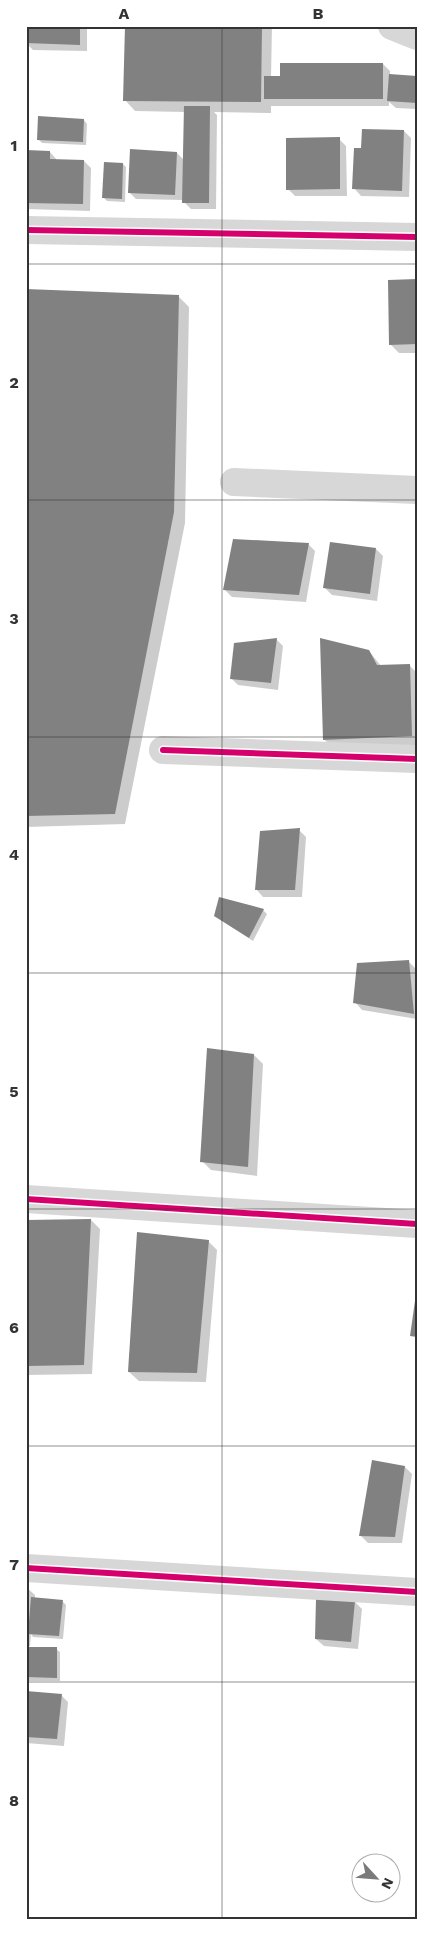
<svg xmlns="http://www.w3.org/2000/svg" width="443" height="1946" viewBox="0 0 443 1946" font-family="'Work Sans',sans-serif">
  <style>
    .shadow { fill: #0003 }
    .building { fill: #818181 }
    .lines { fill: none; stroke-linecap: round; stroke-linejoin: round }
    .minor { stroke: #d7d7d7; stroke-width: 28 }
    .cycleway-casing { stroke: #fff; stroke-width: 9 }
    .cycleway { stroke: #d6006c; stroke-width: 6 }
    .grid { fill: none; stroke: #333; stroke-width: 1; stroke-opacity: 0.55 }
    .neatline { fill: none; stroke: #333; stroke-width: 2 }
    .grid-label { font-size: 16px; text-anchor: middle; font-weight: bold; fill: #333 }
  </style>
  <rect width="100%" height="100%" fill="#fff"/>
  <g class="shadow">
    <path d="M26,26H87V51L33,50L26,43Z"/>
    <path d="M126,26H272L271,78L383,64L390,71V75L417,77V109L396,108L389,102V106H271V113L214,112L217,115L216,209H191L182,200L136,199L129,192L177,153L184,160L185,112L135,111L125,100Z"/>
    <path d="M84,120L87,124L86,145L42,143L38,139Z"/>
    <path d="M404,131L411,138L409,197L361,196L354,188Z"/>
    <path d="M339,139L346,146L347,196H295L288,189Z"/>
    <path d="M26,151L50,152L57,160L84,161L91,168L90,211L26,209Z"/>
    <path d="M123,164L126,167L125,202L107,201L103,197Z"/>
    <path d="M417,280V353H399L390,344Z"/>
    <path d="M26,290L179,297L189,307L185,523L125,824L26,827Z"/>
    <path d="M308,544L315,551L306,602L232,597L225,590Z"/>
    <path d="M376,549L383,556L377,601L332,595L325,588Z"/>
    <path d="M276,639L283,646L278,690L238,685L231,678Z"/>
    <path d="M369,651L381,666H410L417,673V745L333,748L324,739Z"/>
    <path d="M299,830L306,837L302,897H263L256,889Z"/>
    <path d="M220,899L263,910L267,914L253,941L215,916Z"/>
    <path d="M408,961L416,969L417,1019L362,1010L355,1002Z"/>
    <path d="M254,1055L263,1064L257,1176L211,1170L202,1161Z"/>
    <path d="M91,1220L100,1229L92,1374L26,1375V1222Z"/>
    <path d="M208,1241L217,1250L206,1382L139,1381L129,1372Z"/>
    <path d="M405,1467L412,1474L402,1543H368L361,1536Z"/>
    <path d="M26,1587L35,1595V1599L62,1601L66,1605L63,1639L33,1637L31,1634L30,1646H26Z"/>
    <path d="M317,1600L355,1602L362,1609L358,1649L324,1646L316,1639Z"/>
    <path d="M26,1648L56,1649L60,1652V1681H29L26,1678Z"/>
    <path d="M26,1692L61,1695L68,1702L64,1746L26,1743Z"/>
  </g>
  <g class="building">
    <path d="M26,26H80V45L26,43Z"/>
    <path d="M125,26H262L261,102L123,101Z"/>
    <path d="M280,63H383V99H264V76H280Z"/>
    <path d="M389,74L417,76V103L387,101Z"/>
    <path d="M184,106H210L209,203H182Z"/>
    <path d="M38,116L84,119L83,142L37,140Z"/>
    <path d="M362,129L404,130L402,191L352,189L354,148H361Z"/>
    <path d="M340,137V189L286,190V138Z"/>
    <path d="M130,149L177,152L175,195L128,193Z"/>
    <path d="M26,150L50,151V159L84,160L83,204L26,203Z"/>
    <path d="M104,162L123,163L122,199L102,198Z"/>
    <path d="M417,279V344L389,345L388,280Z"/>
    <path d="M26,289L179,295L174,512L115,814L26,816Z"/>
    <path d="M233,539L309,543L299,595L223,590Z"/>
    <path d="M330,542L376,548L370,594L323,588Z"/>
    <path d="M277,638L271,683L230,679L234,643Z"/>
    <path d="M320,638L369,650L377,665L410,664L412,736L323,740Z"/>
    <path d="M300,828L295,890H255L260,831Z"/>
    <path d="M219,897L264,909L249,938L214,916Z"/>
    <path d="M409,960L414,1014L353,1003L357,963Z"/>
    <path d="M207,1048L254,1054L248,1167L200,1162Z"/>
    <path d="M91,1219L84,1365L26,1366V1220Z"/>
    <path d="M137,1232L209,1240L197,1373L128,1372Z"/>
    <path d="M416,1294H417V1337L410,1336Z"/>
    <path d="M372,1460L405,1466L395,1537L359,1536Z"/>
    <path d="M31,1597L63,1600L59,1636L28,1634Z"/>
    <path d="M316,1599L355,1601L351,1642L315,1639Z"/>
    <path d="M26,1647H57V1678L26,1677Z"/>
    <path d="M26,1691L62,1694L57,1739L26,1737Z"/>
  </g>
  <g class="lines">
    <g class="minor">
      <path d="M392,26L417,36"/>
      <path d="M26,230L417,237"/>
      <path d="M234,482L417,490"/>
      <path d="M163,750L417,759"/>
      <path d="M26,1199L417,1224"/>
      <path d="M26,1568L417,1592"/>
    </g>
    <defs>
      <g id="cycleway">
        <path d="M26,230L417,237"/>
        <path d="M163,750L417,759"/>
        <path d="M26,1199L417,1224"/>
        <path d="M26,1568L417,1592"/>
      </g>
    </defs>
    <use href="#cycleway" class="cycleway-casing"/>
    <use href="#cycleway" class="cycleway"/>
  </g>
  <path class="grid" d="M222,26V1920M26,264H417M26,500H417M26,737H417M26,973H417M26,1209H417M26,1446H417M26,1682H417"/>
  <rect width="443" height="1946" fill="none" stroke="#ffffff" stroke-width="55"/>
  <g transform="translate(376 1878) rotate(116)"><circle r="24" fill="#ffffff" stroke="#adadad"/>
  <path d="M0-4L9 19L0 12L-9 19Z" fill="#7a7a7a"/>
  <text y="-8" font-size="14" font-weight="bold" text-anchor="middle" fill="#333333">N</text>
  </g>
  <rect x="28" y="28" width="388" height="1890" class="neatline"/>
  <g class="grid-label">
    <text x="124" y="19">A</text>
    <text x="318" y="19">B</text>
    <text x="14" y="151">1</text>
    <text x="14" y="388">2</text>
    <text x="14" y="624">3</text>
    <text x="14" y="860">4</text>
    <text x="14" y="1097">5</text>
    <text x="14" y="1333">6</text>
    <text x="14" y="1570">7</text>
    <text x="14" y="1806">8</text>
  </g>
</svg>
